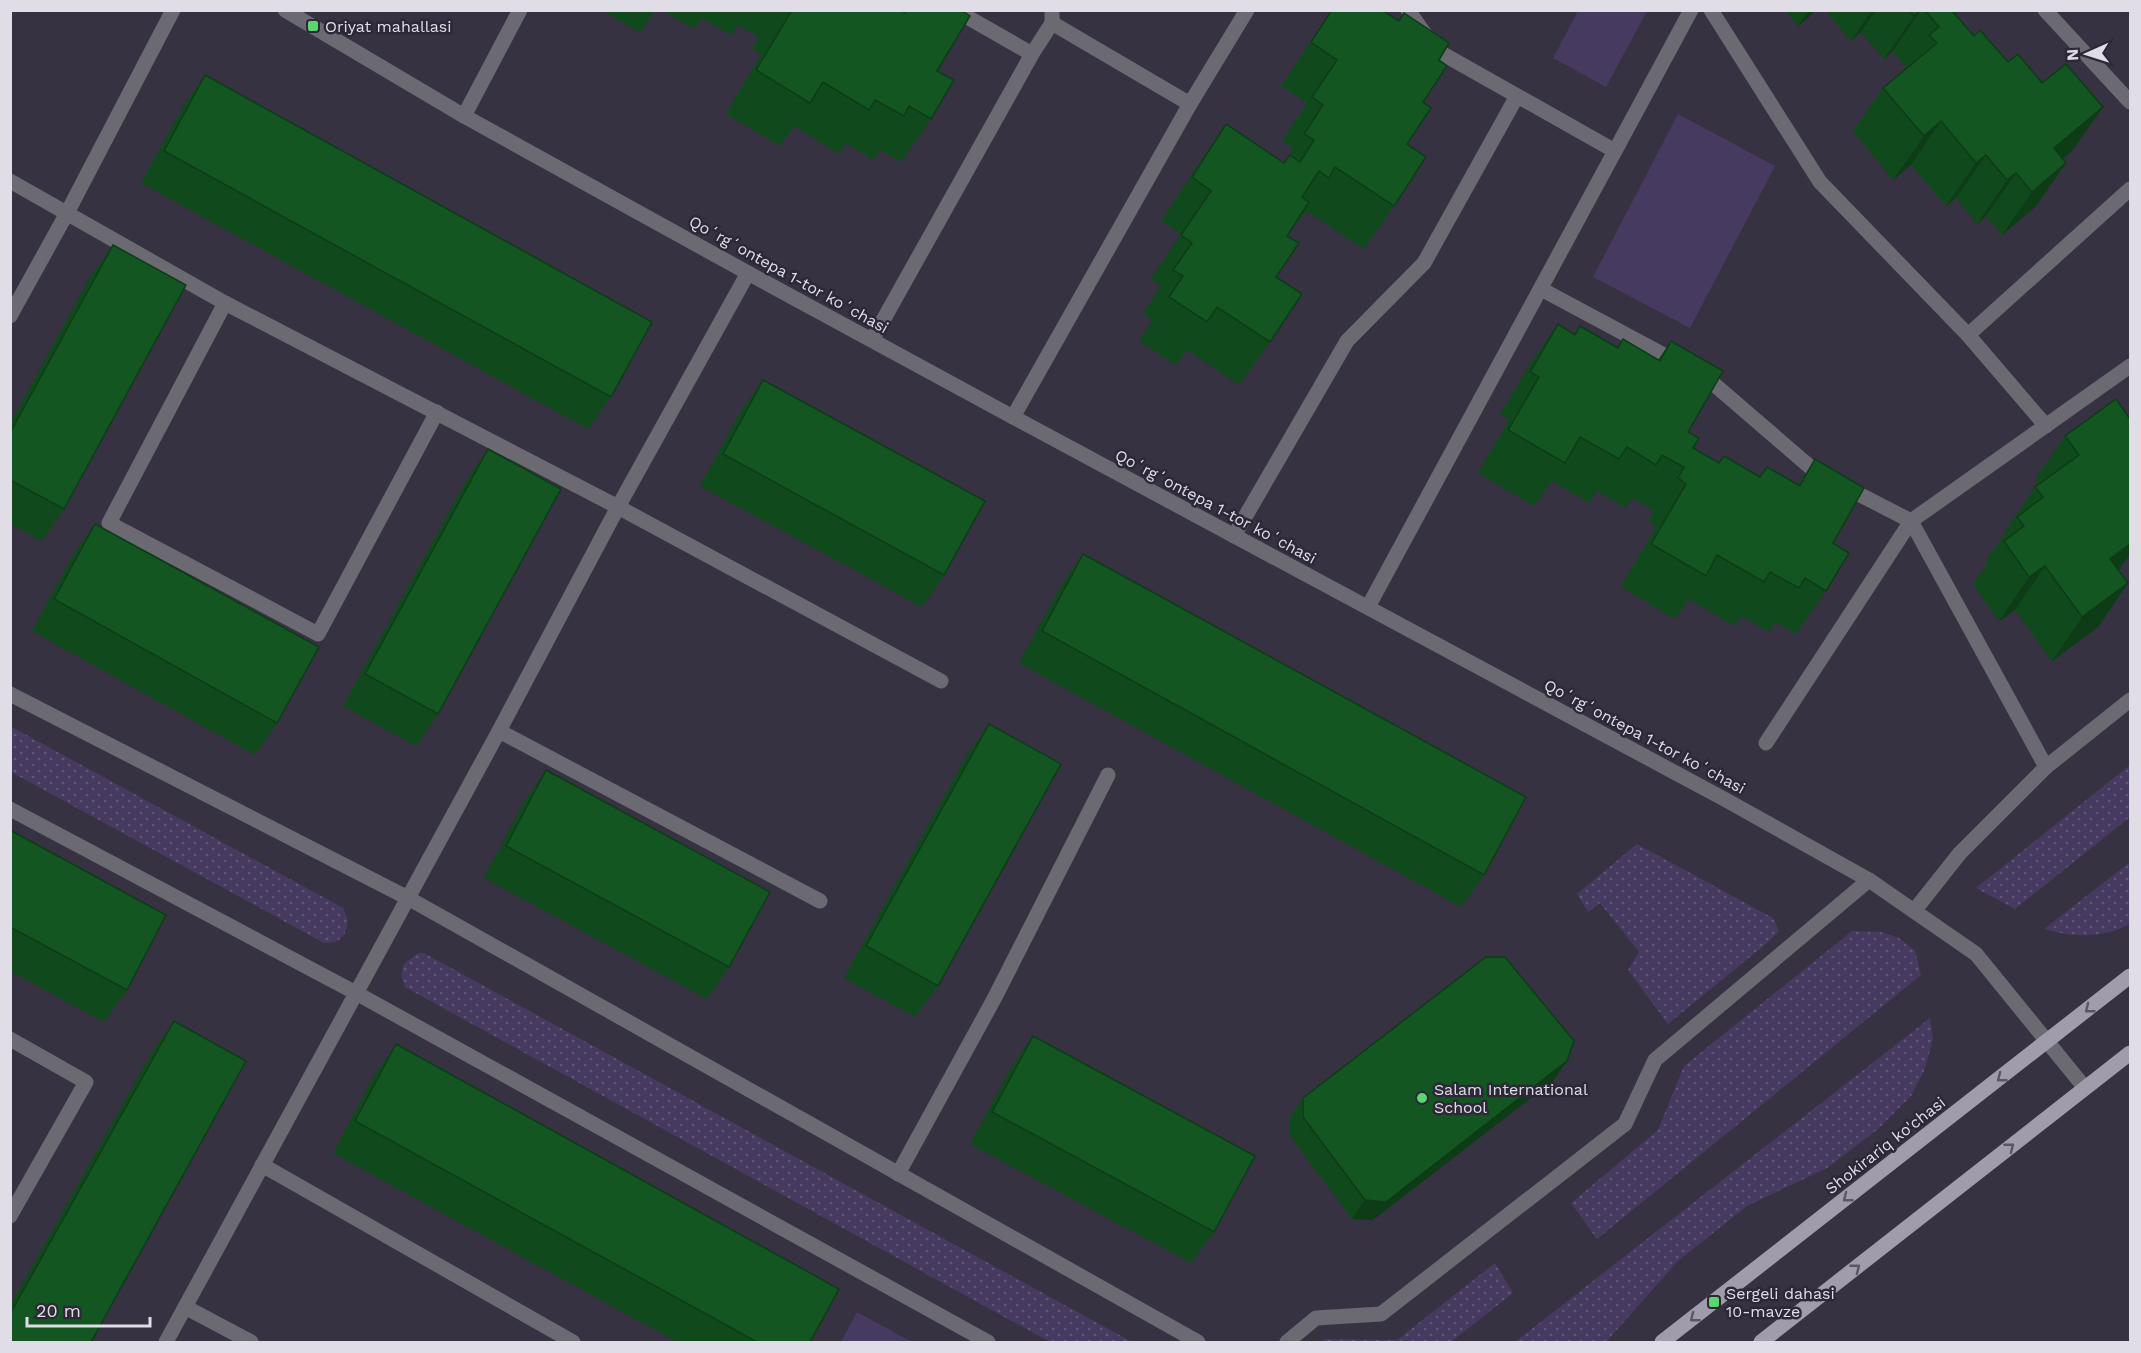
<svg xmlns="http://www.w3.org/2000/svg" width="2141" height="1353" viewBox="0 0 2141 1353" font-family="'Work Sans',sans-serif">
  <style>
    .grass { fill: url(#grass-dots) }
    .park { fill: #463a61 }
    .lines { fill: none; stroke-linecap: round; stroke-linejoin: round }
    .minor { stroke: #6b6971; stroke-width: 15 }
    .major { stroke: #a09cac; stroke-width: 15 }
    .wall { fill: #104a1c }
    .shaded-wall { fill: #0d3c17 }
    .building { fill: #135621; stroke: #0d3c17; stroke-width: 1.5 }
    .oneway { stroke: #5a5666 }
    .poi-dot { fill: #5bd56e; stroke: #2c2837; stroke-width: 2 }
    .labels { text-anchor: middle; stroke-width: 5; stroke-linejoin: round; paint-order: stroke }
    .poi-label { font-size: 16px; fill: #e0dde7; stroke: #2c2837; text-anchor: start }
    .street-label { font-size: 16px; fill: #e0dde7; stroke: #2c2837 }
  </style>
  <defs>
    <pattern id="grass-dots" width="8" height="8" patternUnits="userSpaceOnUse" patternTransform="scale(1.5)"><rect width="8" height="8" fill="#463a61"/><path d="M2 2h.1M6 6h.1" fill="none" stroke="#605678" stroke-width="1.8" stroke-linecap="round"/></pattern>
  </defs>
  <rect width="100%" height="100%" fill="#363241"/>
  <g class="grass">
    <path d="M10,726L343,908C350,920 349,934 336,942L324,943L11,772Z"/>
    <path d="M2130,765V817L2015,909L1976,888Z"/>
    <path d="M1637,844L1773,918L1779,931L1767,943L1668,1024L1628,970L1639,952L1600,903L1588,912L1577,894Z"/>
    <path d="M2130,862V924C2103,938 2073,938 2044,929Z"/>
    <path d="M1852,931L1881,932L1899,938L1915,951L1921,975L1597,1239L1571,1203L1658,1130L1684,1066Z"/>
    <path d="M418,953H424L1132,1342H1050L405,987L401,975L404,964Z"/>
    <path d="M1930,1018L1933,1039L1924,1071L1911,1096L1878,1129L1827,1168L1747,1206L1678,1261L1606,1342H1515Z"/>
    <path d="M1495,1263L1513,1293L1451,1342H1320L1325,1339L1397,1340Z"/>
  </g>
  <g class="park">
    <path d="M1578,11H1647L1606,87L1553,58Z"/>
    <path d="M1678,114L1775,166L1690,328L1593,277Z"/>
    <path d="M857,1312L912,1342H841Z"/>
  </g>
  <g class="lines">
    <g class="minor">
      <path d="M285,10L464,116L748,273L1013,417L1726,800L1869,880L1976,954L2085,1088"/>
      <path d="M1711,10L1820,182L1968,335L2046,426"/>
      <path d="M2045,10L2130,102"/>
      <path d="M1052,23L1190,104"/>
      <path d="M1032,54L1052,23V10"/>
      <path d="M464,116L520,10"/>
      <path d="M1615,151L1691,10"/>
      <path d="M10,181L225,303L618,507L941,681"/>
      <path d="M1541,289L1679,363"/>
      <path d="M225,303L109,523L318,634L437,412"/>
      <path d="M10,316L67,213L173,10"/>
      <path d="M1968,335L2130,189"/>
      <path d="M872,340L1032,54L955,10"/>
      <path d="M1700,374L1708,379L1816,472L1911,521L2046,767"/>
      <path d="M1013,417L1190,104L1247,10"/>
      <path d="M1234,536L1347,341L1424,263L1517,96"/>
      <path d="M1368,607L1615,151L1436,50L1408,10"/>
      <path d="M10,694L408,898L1198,1342"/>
      <path d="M499,731L820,901"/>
      <path d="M1766,743L1911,521L2130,366"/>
      <path d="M10,809L356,993L988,1342"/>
      <path d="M1914,911L1960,853L2046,767L2130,700"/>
      <path d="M10,1039L86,1082L10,1216"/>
      <path d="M262,1165L573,1342"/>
      <path d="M898,1174L994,999L1108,775"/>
      <path d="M185,1307L251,1342"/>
      <path d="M166,1342L499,731L618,507L748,273"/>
      <path d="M1287,1342L1316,1318L1381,1314L1625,1124L1655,1060L1869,880"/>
    </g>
    <g class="major">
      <path d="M1662,1342L2130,976"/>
      <path d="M1761,1342L2130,1053"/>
    </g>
  </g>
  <g class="wall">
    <path d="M602,10H655L640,33Z"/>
    <path d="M662,10H901L903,11L904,10H961L937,71L931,119L901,162L880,150L873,160L846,143L839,154L794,126L780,146L726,114L761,54L752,48L759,37L738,25L731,35L702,18L694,29Z"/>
    <path d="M1332,10H1382L1439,60L1407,144L1394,206L1364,249L1306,211L1299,221L1297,220L1287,236L1276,277L1270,342L1239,385L1187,350L1176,365L1139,341L1153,320L1143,313L1161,286L1151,279L1181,234L1161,221L1196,168L1226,124L1284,163L1293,148L1282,141L1307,103L1281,86Z"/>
    <path d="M1785,10H1817L1798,26Z"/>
    <path d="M1825,10H1959L1956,15L2072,151L2063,159L2036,206L2002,235L1986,216L1977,224L1956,198L1946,206L1911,165L1893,180L1853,131L1883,88L1906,68L1893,51L1884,59L1861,32L1851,41Z"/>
    <path d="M205,75L611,397L588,429L141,183L183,107Z"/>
    <path d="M113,245L64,509L42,541L10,524V424L90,277Z"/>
    <path d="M1558,324L1574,334L1580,326L1617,347L1623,339L1658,360L1671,341L1688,432L1693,448L1719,463L1724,456L1760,477L1767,467L1798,485L1815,459L1833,543L1826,591L1796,634L1775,622L1769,632L1741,616L1734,626L1689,599L1675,619L1621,587L1656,527L1648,521L1654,511L1633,498L1626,508L1597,491L1589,503L1552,481L1534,506L1478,473L1509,420L1500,415L1527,368Z"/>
    <path d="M763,380L944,575L922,607L700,486L741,411Z"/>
    <path d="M2130,419L2119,570L2128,583L2098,627L2052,661L2015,610L1999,621L1973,584L1988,563L1986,560L2006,532L2005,531L2035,487L2039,485L2035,479L2065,436Z"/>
    <path d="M488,449L438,714L416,746L343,706L466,481Z"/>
    <path d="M95,524L277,723L255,755L32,631L73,555Z"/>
    <path d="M1083,554L1484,875L1461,907L1019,663L1061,586Z"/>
    <path d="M989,724L938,986L915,1017L844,978L967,755Z"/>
    <path d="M546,770L729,967L707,999L484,878L524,802Z"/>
    <path d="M10,830L127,990L104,1022L10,971Z"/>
    <path d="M174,1021L10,1342V1306L152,1052Z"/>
    <path d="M1033,1036L1214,1232L1191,1263L970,1144L1011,1068Z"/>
    <path d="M396,1044L810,1342H677L333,1153L374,1076Z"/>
    <path d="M1567,1061L1554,1080L1373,1220L1352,1219L1290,1136V1117L1303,1098Z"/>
  </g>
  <g class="shaded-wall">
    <path d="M1809,10H1817L1798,26Z"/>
    <path d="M1872,10H1876L1861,32L1851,41Z"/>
    <path d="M1920,10H1921L1893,51L1884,59L1914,16Z"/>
    <path d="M2103,107L2072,151L2029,187L2054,148Z"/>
    <path d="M1941,121L1911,165L1893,180L1924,136Z"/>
    <path d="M1986,155L1956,198L1946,206L1976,163Z"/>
    <path d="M2066,163L2036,206L2002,235L2032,192Z"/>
    <path d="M2016,173L1986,216L1977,224L2007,180Z"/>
    <path d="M2130,532V554L2114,577L2110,559Z"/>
    <path d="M2045,566L2015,610L1999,621L2029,577Z"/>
    <path d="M2128,583L2098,627L2052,661L2082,617Z"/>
    <path d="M1567,1061L1554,1080L1373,1220L1352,1219L1365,1200Z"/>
  </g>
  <g class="building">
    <path d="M792,10H901L905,13L906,10H961L970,16L937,71L954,80L931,119L909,106L904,116L875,100L869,110L823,82L810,103L756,70Z"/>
    <path d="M1332,10H1382L1399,21L1404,13L1449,43L1439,60L1447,66L1423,102L1431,108L1407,144L1426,157L1394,206L1335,167L1329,178L1319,171L1302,197L1309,202L1287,236L1299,243L1276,277L1302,294L1270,342L1217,307L1207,322L1169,297L1183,276L1173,270L1192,243L1181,235L1211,191L1192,177L1226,124L1284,163L1290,155L1300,162L1314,140L1304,134L1323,105L1312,97L1337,60L1311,42Z"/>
    <path d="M1910,10H1920L1914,16Z"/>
    <path d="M1925,10H1956L1953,12L1974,36L1980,30L2008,62L2018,54L2042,83L2066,64L2103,107L2054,148L2066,163L2032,192L2016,173L2007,180L1986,155L1976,163L1941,121L1924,136L1883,88L1937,43L1929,35L1939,27Z"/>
    <path d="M205,75L652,322L611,397L164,151Z"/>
    <path d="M113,245L186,285L64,509L10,480V433Z"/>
    <path d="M1558,324L1575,335L1580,326L1618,348L1623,339L1660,361L1671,341L1723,371L1688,432L1699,438L1693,448L1719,463L1724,456L1760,477L1767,467L1800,486L1815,459L1864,488L1833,543L1849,553L1826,591L1805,578L1799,588L1770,572L1764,582L1717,555L1706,576L1651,544L1686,484L1678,478L1684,467L1662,455L1656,465L1627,447L1619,459L1580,437L1565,463L1508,430L1539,377L1530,372Z"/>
    <path d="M763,380L985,501L944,575L723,454Z"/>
    <path d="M2116,399L2130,419V544L2110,559L2128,583L2082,617L2045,566L2029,577L2004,541L2024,526L2017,517L2043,497L2035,487L2079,455L2065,436Z"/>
    <path d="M488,449L561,489L438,714L365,674Z"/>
    <path d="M95,524L319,647L277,723L54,599Z"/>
    <path d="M1083,554L1526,797L1484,875L1042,631Z"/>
    <path d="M989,724L1061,764L938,986L866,946Z"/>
    <path d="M546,770L770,892L729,967L506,846Z"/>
    <path d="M10,830L166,915L127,990L10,927Z"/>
    <path d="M1486,957H1505L1574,1041L1567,1061L1386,1202L1365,1200L1303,1117V1098Z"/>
    <path d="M174,1021L246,1061L91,1342H10V1314Z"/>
    <path d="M1033,1036L1255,1156L1214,1232L992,1112Z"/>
    <path d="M396,1044L839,1289L810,1342H757L355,1121Z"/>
  </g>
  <defs><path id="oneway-chevron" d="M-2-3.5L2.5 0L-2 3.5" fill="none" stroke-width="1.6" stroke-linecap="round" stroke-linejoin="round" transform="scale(1.5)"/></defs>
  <g class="oneway">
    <use href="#oneway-chevron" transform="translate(2089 1009) rotate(142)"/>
    <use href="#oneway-chevron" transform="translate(2001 1078) rotate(142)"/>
    <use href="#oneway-chevron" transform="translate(2010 1147) rotate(-38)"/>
    <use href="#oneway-chevron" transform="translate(1847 1198) rotate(142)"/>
    <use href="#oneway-chevron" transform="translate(1856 1268) rotate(-38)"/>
    <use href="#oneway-chevron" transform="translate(1694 1318) rotate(142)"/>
  </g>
  <g class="poi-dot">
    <rect x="307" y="20" width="12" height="12" rx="3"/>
    <circle cx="1422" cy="1098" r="6"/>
    <rect x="1708" y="1296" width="12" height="12" rx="3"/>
  </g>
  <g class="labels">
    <g class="poi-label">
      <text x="325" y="32">Oriyat mahallasi</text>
      <text x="1434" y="1095">Salam International<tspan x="1434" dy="18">School</tspan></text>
      <text x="1726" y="1299">Sergeli dahasi<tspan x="1726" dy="18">10-mavze</tspan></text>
    </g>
    <g class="street-label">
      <text transform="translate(789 274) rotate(29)" y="6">Qoʻrgʻontepa 1-tor koʻchasi</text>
      <text transform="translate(1216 506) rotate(28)" y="6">Qoʻrgʻontepa 1-tor koʻchasi</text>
      <text transform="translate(1645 736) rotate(28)" y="6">Qoʻrgʻontepa 1-tor koʻchasi</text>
      <text transform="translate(1885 1145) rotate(-38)" y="6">Shokirariq ko'chasi</text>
    </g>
  </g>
  <rect width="2141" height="1353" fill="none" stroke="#e0dde7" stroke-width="24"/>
  <g transform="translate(2087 54) rotate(267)" stroke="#2c2837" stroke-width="4.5" paint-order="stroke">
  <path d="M0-4.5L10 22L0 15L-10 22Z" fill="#e0dde7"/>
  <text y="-9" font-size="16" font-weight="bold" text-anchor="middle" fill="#e0dde7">N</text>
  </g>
  <path d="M27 1317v9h123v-9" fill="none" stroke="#e0dde7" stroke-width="3"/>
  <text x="36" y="1317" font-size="18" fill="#e0dde7" stroke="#2c2837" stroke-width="4.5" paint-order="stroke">20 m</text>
</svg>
